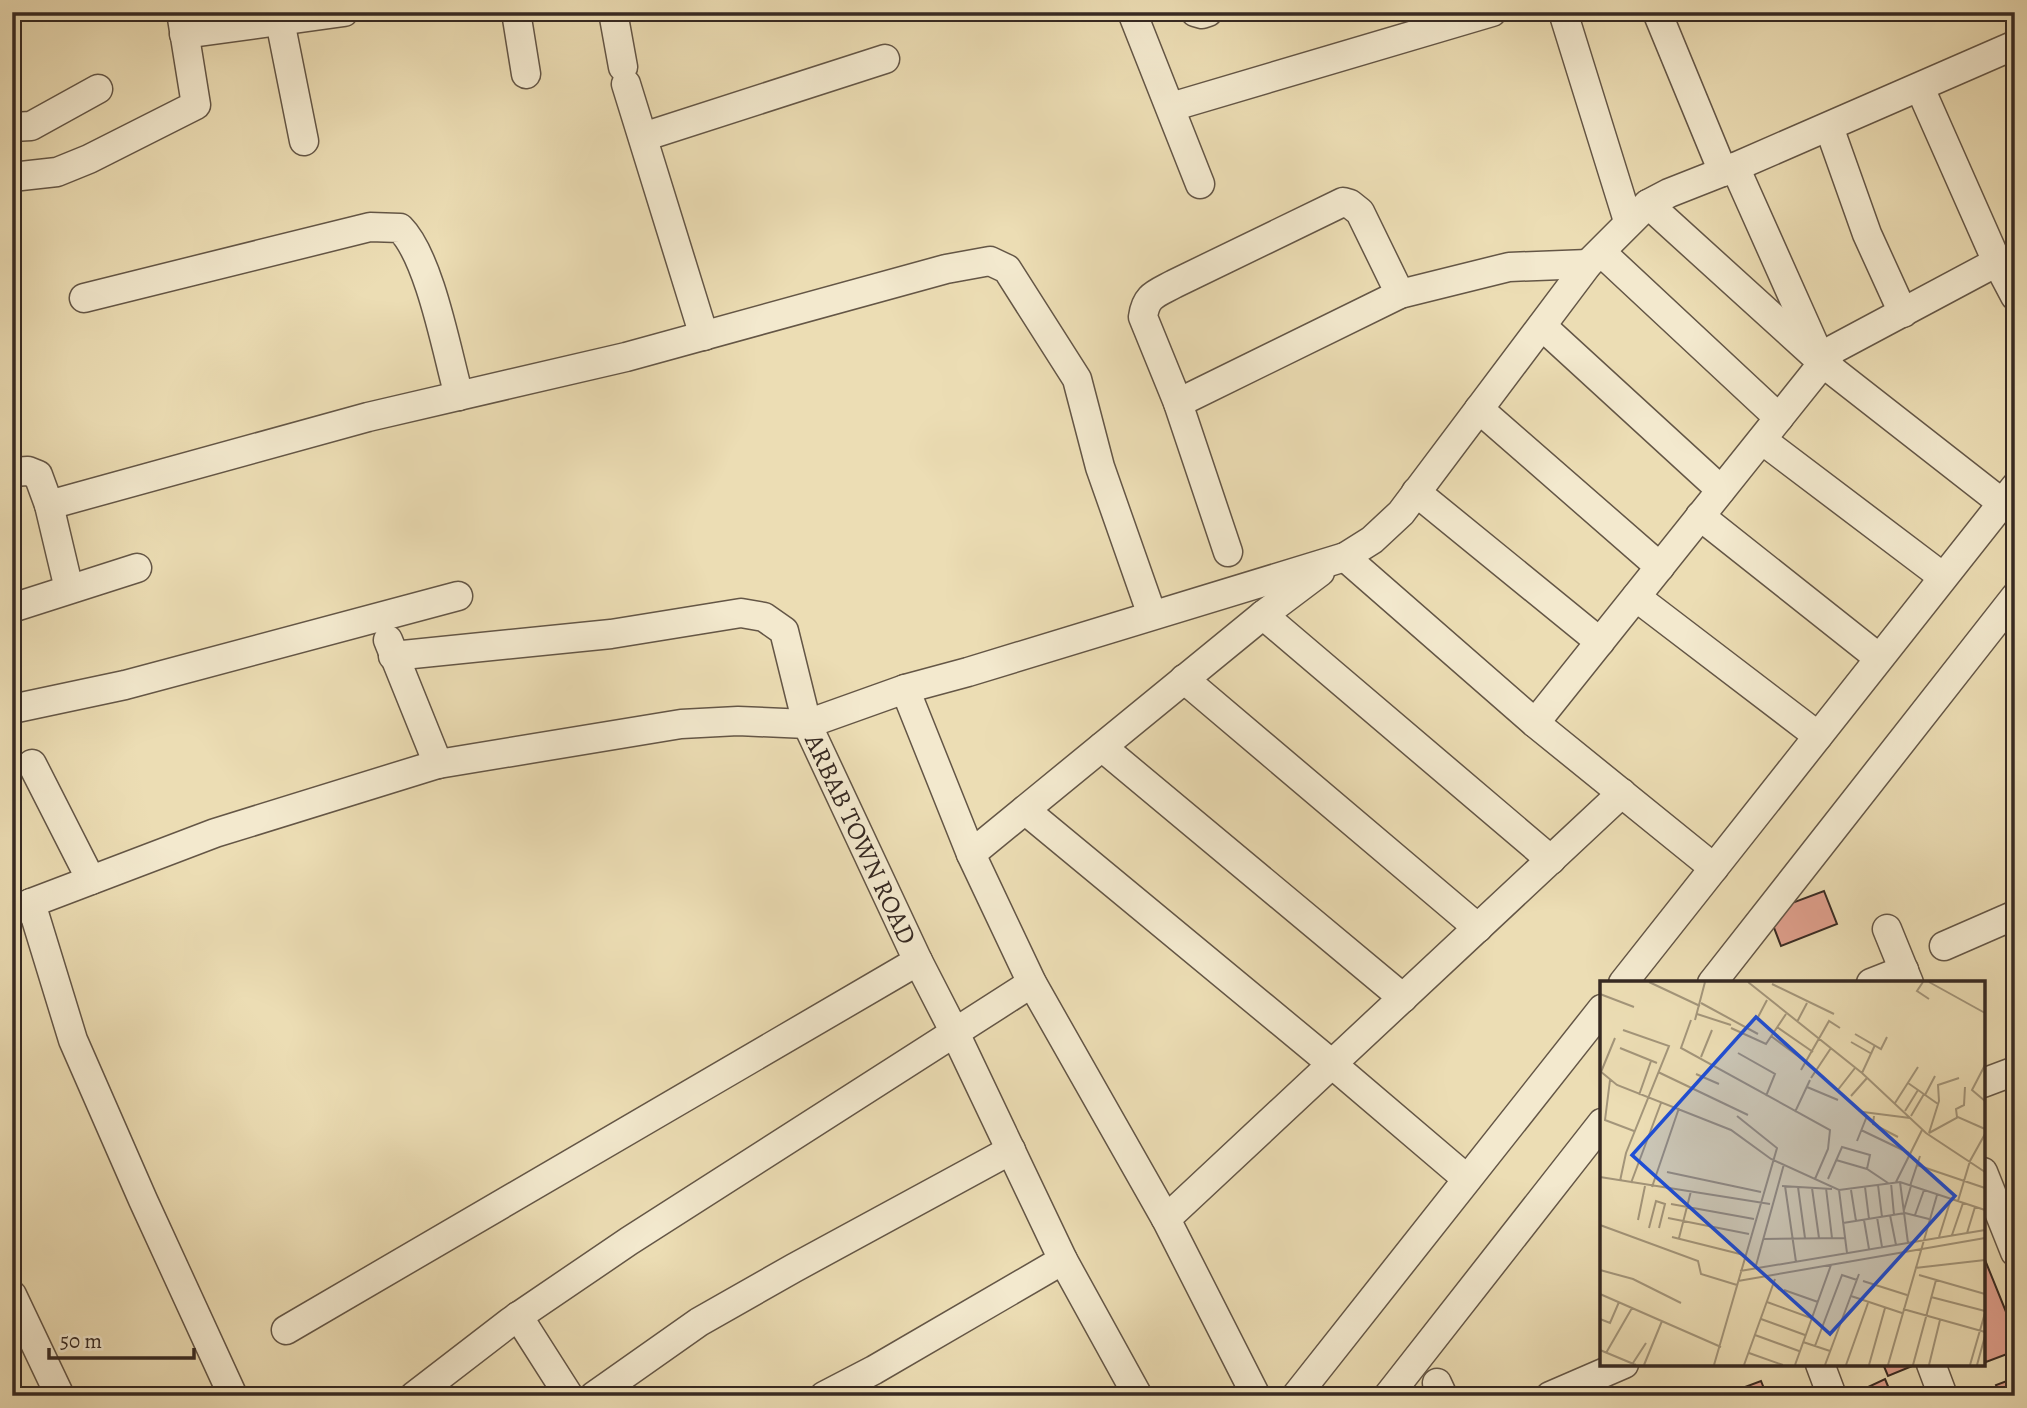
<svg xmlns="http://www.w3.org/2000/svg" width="2027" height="1408" viewBox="0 0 2027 1408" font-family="Alegreya,serif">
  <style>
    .building { fill: #e2a18f; stroke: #362922; stroke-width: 2 }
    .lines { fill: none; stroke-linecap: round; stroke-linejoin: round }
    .minor-casing { stroke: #645646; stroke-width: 31 }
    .minor { stroke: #f3e9ce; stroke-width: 28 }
    .labels { text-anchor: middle; stroke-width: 5; stroke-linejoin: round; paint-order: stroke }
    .street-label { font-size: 26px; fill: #362922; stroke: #f3e9ce }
    .inset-road { fill: none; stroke: #a3957a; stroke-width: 2 }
    .view { fill: #1d4ed8; fill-opacity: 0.15; stroke: #1d4ed8; stroke-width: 3.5 }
    .inset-edge { fill: none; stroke: #362922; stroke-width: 3.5 }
  </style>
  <rect width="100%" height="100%" fill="#ecddb4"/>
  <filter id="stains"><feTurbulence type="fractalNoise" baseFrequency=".00286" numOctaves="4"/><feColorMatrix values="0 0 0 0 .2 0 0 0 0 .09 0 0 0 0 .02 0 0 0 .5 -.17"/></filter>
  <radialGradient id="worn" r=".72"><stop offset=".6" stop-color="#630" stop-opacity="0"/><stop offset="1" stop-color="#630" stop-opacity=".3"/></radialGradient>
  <g class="building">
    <path d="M1824,891L1837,924L1781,946L1768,912Z"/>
    <path d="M1983,1255L2015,1334V1351L1986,1362L1983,1355Z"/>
    <path d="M1883,1364H1917L1888,1376Z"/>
    <path d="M2015,1378V1396H2000L1996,1385Z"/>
    <path d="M1885,1379L1892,1396H1849Z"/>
    <path d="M1761,1381L1767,1396H1721Z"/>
  </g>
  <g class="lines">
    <defs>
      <g id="minor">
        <path d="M516,12L526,74"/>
        <path d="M613,12L623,67"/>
        <path d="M1132,12L1200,184"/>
        <path d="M1195,12L1202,14L1208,12"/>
        <path d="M1563,12L1628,221"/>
        <path d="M1657,12L1723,172"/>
        <path d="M280,21L304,141"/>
        <path d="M184,34L344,12"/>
        <path d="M626,84L704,336"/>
        <path d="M1920,88L1997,262L2015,296"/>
        <path d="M1171,107L1492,12"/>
        <path d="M12,127L31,126L98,89"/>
        <path d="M1829,127L1867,234L1903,313"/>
        <path d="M643,137L885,59"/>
        <path d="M1735,167L1818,353"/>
        <path d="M12,177L57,172L89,159L196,105L181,12"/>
        <path d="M1648,204L1823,363L2002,503"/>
        <path d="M1601,252L1779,418"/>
        <path d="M84,298L370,227L400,228C430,258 447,353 459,396"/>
        <path d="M1542,326L1721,490"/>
        <path d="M1178,403L1400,294L1509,267L1588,264"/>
        <path d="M1479,409L1660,567"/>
        <path d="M1762,440L1943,577"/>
        <path d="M12,472L28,471L38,475L49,505L368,417L626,357L946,269L990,261L1007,269L1077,379L1100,467L1152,615"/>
        <path d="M1416,492L1600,642"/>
        <path d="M49,505L69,589"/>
        <path d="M1700,516L1879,658"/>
        <path d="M1228,552L1178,403L1143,317C1146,295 1156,294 1174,284L1343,202L1350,204L1360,212L1400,294"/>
        <path d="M1345,557L1535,723L1714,868"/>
        <path d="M1636,597L1818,736"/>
        <path d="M12,608L137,568"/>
        <path d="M1263,615L1551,860"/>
        <path d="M388,640L438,764"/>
        <path d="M393,656L611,634L741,613L764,617L784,631L807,724L918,961L955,1033L1063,1260L1138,1396"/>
        <path d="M1184,679L1478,928"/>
        <path d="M905,689L971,854L1032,983L1166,1219L1256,1396"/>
        <path d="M12,709L125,685L458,596"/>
        <path d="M1535,723L1834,349L1997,262"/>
        <path d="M1102,747L1403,998"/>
        <path d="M32,764L91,880"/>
        <path d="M1025,810L1332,1064L1467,1179"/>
        <path d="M971,854L1263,615L1320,572"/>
        <path d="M31,903L73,1040L143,1200L233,1396"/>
        <path d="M12,912L31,903L215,833L438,764L681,724L738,721L807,724L905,689L968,672L1345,557L1372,540L1401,513L1588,264L1648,204L1669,193L1735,167L2015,45"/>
        <path d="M1887,929L1909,983"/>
        <path d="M1944,946L2015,915"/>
        <path d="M1623,983L2015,487"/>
        <path d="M1712,983L2015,597"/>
        <path d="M1871,983L1904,970"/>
        <path d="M1983,1083L2015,1071"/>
        <path d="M1983,1172L2015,1252"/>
        <path d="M1166,1219L1622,793"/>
        <path d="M12,1295L60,1396"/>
        <path d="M518,1316L569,1396"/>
        <path d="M286,1330L918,961"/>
        <path d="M1820,1364L1832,1396"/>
        <path d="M1931,1364L1943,1396"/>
        <path d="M1437,1383L1443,1396"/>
        <path d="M414,1396L510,1322L629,1241L1032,983"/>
        <path d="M594,1396L699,1322L794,1268L1011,1150"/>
        <path d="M824,1396L874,1370L1063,1260"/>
        <path d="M1296,1396L1602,1009"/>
        <path d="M1388,1396L1602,1123"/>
        <path d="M1550,1396L1624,1364"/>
      </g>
    </defs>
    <use href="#minor" class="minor-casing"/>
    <use href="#minor" class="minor"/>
  </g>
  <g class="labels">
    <g class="street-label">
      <text transform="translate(861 839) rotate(65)" y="9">ARBAB TOWN ROAD</text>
    </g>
  </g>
  <g transform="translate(1600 981)">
    <rect width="385" height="385" fill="#ecddb4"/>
    <path class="inset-road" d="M49,1L100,25M148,1L262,92L326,152L385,191M323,1L317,10L329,18M329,1L385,32M172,3L234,33M0,13L34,26M101,22L158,53M97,33L131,44M157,38L167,19M91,39L81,67L230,149L228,168L215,198M95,39L105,1M197,41L207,22M177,46L213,71M131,47L166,63L186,33M255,53L281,68L287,56M171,55L206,81M251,61L272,73M20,67L57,82M138,72L175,93L166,115M101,76L112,49M385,84L372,109L385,120M201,89L229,40L240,47M0,90L17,104L131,149L171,178L239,209L300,201L385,229M1,91L15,57M58,91L148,134M262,92L275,64M96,93L119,103M211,97L231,67M10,99L5,139L34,150M308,102L338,123M207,106L238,119M237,110L255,87M39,114L51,80M325,114L335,95M251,115L267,97M295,122L318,86M305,130L318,109M195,131L210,99M263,131L310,137M274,135L273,143L298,156M311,135L324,113M357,136L356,128L364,124L365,106M261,149L309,172M329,152L339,120L338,104L359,97M329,152L358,136L385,148M257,160L267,135M236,179L267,188L288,202M317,184L385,207M67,191L161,211M0,196L170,223M228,198L242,166L270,174L267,188M20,200L26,172L69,65L23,49M296,201L322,149M300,201L308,262M31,202L61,122M291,202L294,234M278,204L282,236M182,205L232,208M185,205L196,281M310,205L320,175M52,206L79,127M198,206L205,257M265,206L269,238M212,207L219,257M226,207L232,257M239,209L247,272M251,209L256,240M358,220L370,180L385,153M71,223L154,238M304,229L311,205M290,234L296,264M315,234L324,209M277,236L282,266M68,237L149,253M38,239L45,205M264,239L269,268M243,242L305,232L329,238M0,244L98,280L101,293L137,304M49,247L56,220L65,223L59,247M367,252L375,226M352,254L363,222M72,256L144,274M339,256L351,218M79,257L91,210M163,258L245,257M315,287L385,279M155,288L184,183M0,289L33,298L81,322M140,290L385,249M319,294L385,313M138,300L385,257M263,300L307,314M184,309L218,321M0,313L121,366M251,315L302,332M331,316L385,330M167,321L211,337M303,328L385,351M0,338L10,342L19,321M161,338L205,354M155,354L199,370M203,361L230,370M215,365L242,294L257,299M0,369L36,384M6,372L32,327M149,372L183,384M33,382L46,362M44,384L62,340M114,384L177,167L137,135M144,384L175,298M195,384L231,284M225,384L259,293M246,384L268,322M269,384L285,327M288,384L337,214M313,384L336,299M329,384L340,339M370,384L385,332M377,384L385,355"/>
    <path class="view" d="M156,36L355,215L230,353L32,174Z"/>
    <rect width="385" height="385" class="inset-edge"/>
  </g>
  <rect width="2027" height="1408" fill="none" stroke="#ecddb4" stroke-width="42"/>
  <rect x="14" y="14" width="1999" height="1380" fill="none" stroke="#362922" stroke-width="3.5"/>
  <rect x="21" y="21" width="1985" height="1366" fill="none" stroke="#362922" stroke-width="2"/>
  <path d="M49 1348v10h145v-10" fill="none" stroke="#362922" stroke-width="3.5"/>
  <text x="60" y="1348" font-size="21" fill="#362922" stroke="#f3e9ce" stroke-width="5" paint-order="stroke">50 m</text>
  <rect width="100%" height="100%" filter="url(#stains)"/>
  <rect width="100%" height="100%" fill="url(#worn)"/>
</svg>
